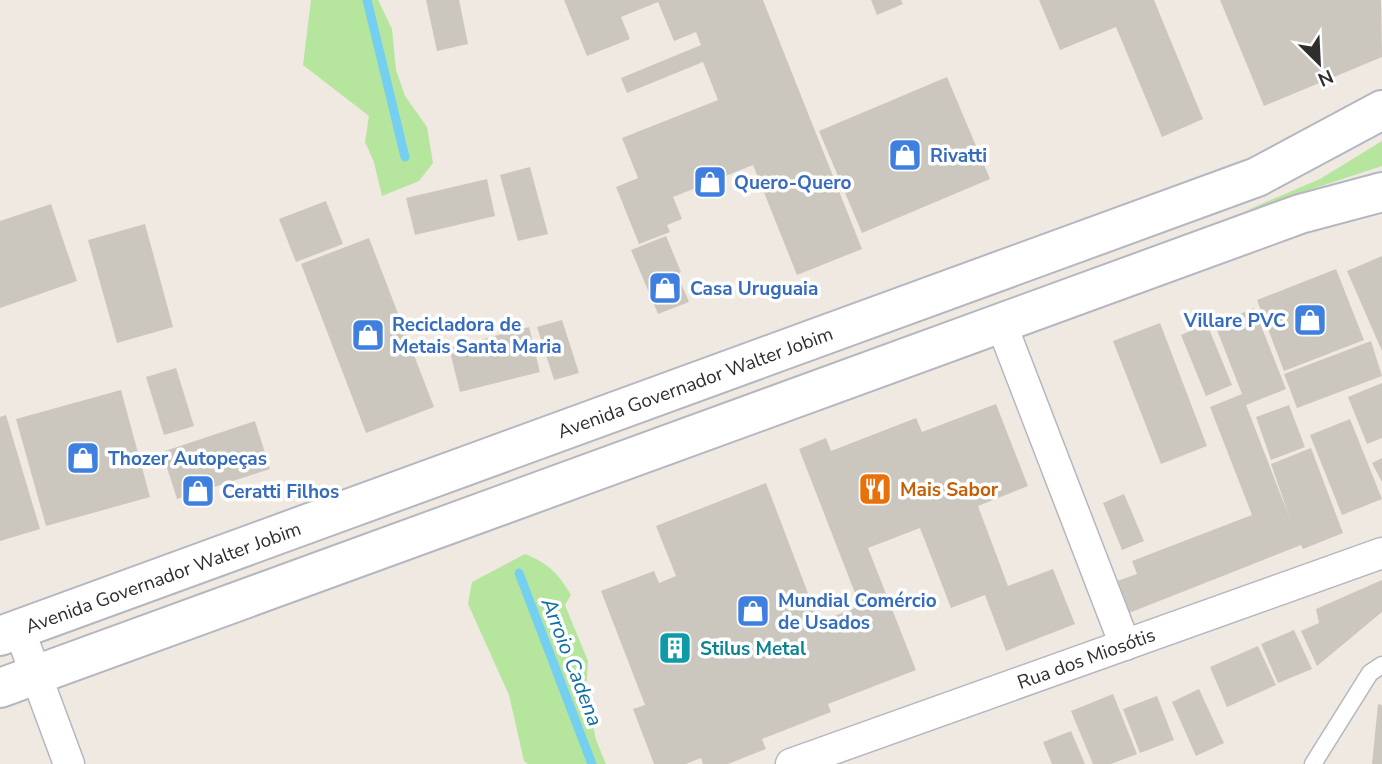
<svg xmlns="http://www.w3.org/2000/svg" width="1382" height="764" viewBox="0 0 1382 764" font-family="'Nunito Sans',sans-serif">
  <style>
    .green { fill: #b6e59e }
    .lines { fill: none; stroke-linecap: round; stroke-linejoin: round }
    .stream { stroke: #75cff0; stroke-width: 9 }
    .building { fill: #cbc7bf }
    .service-casing { stroke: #b4b7c1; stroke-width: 19 }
    .minor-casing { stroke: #b4b7c1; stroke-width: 33 }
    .secondary-casing { stroke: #b4b7c1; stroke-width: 42 }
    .service { stroke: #fff; stroke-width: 16 }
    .minor { stroke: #fff; stroke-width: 30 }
    .secondary { stroke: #fff; stroke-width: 38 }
    .labels { text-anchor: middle; stroke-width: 7; stroke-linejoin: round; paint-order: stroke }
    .shop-label { font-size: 19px; font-weight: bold; fill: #366cbe; stroke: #fff; text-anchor: start }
    .street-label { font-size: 19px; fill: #2e2e2e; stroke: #fff }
    .food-label { font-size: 19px; font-weight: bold; fill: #c56008; stroke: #fff; text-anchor: start }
    .culture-label { font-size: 19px; font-weight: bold; fill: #0d838f; stroke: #fff; text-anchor: start }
    .water-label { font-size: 21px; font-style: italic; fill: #0d6fa3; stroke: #fff }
  </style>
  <rect width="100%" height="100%" fill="#efe9e1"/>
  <g class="green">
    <path d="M311,0H378L392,29L396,70L405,96L427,127L433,163L419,181L382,196L374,162L365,142L369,116L303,65Z"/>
    <path d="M1382,141V166L1245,211L1320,179Z"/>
    <path d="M525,554C549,564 558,573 571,595L565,605L588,661L586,691L596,740L606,764H528L524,761L509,695L468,604L472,582Z"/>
  </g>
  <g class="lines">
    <g class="stream">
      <path d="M367,0L405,157"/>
      <path d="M519,573L592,764"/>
    </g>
  </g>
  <g class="building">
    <path d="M426,0H459L468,44L437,51Z"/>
    <path d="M564,0H763L862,249L797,275L753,165L673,197L682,219L667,225L670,232L639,244L616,187L638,178L622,138L718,100L703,62L627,93L621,78L701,45L696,32L674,41L658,2L621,17L630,39L587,56Z"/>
    <path d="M871,0H901L903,4L877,15Z"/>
    <path d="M1039,0H1154L1203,119L1162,137L1116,27L1060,50Z"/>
    <path d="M1220,0H1381L1382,57L1264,106Z"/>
    <path d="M947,77L990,179L862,233L819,131Z"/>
    <path d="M530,167L548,234L518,241L500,175Z"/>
    <path d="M487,179L495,216L415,235L406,198Z"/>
    <path d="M326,201L343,244L296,262L279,219Z"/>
    <path d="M51,204L77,281L0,308V221Z"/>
    <path d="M145,224L173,327L117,343L88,240Z"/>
    <path d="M666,236L681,272L677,274L689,302L658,314L631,250Z"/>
    <path d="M369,238L434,407L366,433L301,264Z"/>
    <path d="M1382,256V351L1347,271Z"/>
    <path d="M1336,269L1364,340L1284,371L1257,300Z"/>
    <path d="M1254,308L1286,389L1246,405L1290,519L1271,464L1311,448L1343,533L1303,549L1301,545L1129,613L1117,581L1137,574L1132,561L1252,515L1210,407L1242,394L1215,325Z"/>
    <path d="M562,320L579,373L554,380L537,327Z"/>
    <path d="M1160,323L1207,446L1161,464L1113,341Z"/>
    <path d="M1207,324L1232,385L1206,396L1181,335Z"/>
    <path d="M529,327L540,372L460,392L449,348Z"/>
    <path d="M1371,341L1382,376L1297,408L1284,374Z"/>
    <path d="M176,368L194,426L164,435L146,377Z"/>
    <path d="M1382,383V438L1367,444L1348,397Z"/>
    <path d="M121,390L150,497L46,526L16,419Z"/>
    <path d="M996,404L1028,486L978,506L1008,586L1053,569L1075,624L1006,651L985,595L951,608L920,528L868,548L916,670L828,704L831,712L762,739L766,749L728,764H703L701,758L686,764H654L633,709L645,705L601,591L654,571L659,583L676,576L656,526L766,483L819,622L860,606L799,449L826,438L831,451L916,418L922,432Z"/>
    <path d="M1289,405L1305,447L1271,460L1256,417Z"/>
    <path d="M6,415L40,529L0,541V417Z"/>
    <path d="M1350,419L1382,499L1342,515L1310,435Z"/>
    <path d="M255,421L270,469L177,499L162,452Z"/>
    <path d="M1382,458V482L1372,463Z"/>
    <path d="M1124,494L1144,541L1122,550L1103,503Z"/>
    <path d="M1382,580V612L1317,666L1301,631L1319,623L1316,609Z"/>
    <path d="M1294,630L1312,669L1278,683L1261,644Z"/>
    <path d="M1258,646L1276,685L1227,707L1210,667Z"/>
    <path d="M1199,689L1224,743L1196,756L1172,702Z"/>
    <path d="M1113,694L1137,754L1111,764H1093L1071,711Z"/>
    <path d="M1157,696L1174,740L1140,753L1123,709Z"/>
    <path d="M1378,704L1382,705V764H1372Z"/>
    <path d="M1071,731L1085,764H1052L1043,742Z"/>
  </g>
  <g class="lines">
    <defs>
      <path id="service" d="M1313,764L1370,673L1382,665"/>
      <g id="minor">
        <path d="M1001,323L1125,645"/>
        <path d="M19,629L69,764"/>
        <path d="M791,764L1382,553"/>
      </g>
      <g id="secondary">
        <path d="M0,636L1257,177L1382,110"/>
        <path d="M0,688L1300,214L1382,192"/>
      </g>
    </defs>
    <use href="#service" class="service-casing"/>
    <use href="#minor" class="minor-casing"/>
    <use href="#secondary" class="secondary-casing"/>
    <use href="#service" class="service"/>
    <use href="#minor" class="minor"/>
    <use href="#secondary" class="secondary"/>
  </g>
  <defs>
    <symbol id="shop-square" viewBox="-11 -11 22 22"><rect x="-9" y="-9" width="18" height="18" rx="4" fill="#3f7fe0" stroke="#fff"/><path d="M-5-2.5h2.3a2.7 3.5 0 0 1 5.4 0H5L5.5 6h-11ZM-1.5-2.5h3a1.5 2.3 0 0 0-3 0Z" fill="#fff"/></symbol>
    <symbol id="restaurant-square" viewBox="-11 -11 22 22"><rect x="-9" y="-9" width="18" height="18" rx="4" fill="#e8710a" stroke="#fff"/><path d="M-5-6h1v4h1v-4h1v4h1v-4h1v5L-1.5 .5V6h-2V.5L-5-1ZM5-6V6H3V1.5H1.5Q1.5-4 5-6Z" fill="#fff"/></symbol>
    <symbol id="building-square" viewBox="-11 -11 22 22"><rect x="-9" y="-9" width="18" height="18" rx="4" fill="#0f9aa8" stroke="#fff"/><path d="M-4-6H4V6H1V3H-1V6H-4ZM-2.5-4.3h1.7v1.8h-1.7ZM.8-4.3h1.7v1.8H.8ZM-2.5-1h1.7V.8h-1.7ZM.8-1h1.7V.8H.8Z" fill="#fff"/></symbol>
  </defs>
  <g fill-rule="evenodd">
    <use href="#shop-square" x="886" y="136" width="38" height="38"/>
    <use href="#shop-square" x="691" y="163" width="38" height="38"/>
    <use href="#shop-square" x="646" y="269" width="38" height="38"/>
    <use href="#shop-square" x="1291" y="301" width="38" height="38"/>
    <use href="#shop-square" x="349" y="316" width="38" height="38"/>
    <use href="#shop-square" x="64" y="439" width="38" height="38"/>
    <use href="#restaurant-square" x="856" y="470" width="38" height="38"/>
    <use href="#shop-square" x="179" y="472" width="38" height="38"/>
    <use href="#shop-square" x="734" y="592" width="38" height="38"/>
    <use href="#building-square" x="656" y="629" width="38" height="38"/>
  </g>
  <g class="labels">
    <g class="shop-label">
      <text x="930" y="162">Rivatti</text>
      <text x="734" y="189">Quero-Quero</text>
      <text x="690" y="295">Casa Uruguaia</text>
      <text x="1286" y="327" text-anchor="end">Villare PVC</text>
      <text x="392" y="331">Recicladora de<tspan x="392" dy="22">Metais Santa Maria</tspan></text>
      <text x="108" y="465">Thozer Autopeças</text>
      <text x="222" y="498">Ceratti Filhos</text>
      <text x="778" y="607">Mundial Comércio<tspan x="778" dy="22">de Usados</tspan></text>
    </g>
    <g class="street-label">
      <text transform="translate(695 382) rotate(-20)" y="7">Avenida Governador Walter Jobim</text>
      <text transform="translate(163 577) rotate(-20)" y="7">Avenida Governador Walter Jobim</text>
      <text transform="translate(1086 658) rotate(-20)" y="7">Rua dos Miosótis</text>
    </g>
    <g class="food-label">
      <text x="900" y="496">Mais Sabor</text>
    </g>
    <g class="culture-label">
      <text x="700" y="655">Stilus Metal</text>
    </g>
    <g class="water-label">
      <text transform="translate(572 662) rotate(69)" y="7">Arroio Cadena</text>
    </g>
  </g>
  <g transform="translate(1319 63) rotate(156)" stroke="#ffffff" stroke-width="5" paint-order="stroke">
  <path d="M0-5L12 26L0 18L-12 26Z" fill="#2e2e2e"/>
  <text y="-10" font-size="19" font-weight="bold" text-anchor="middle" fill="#2e2e2e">N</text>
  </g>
</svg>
